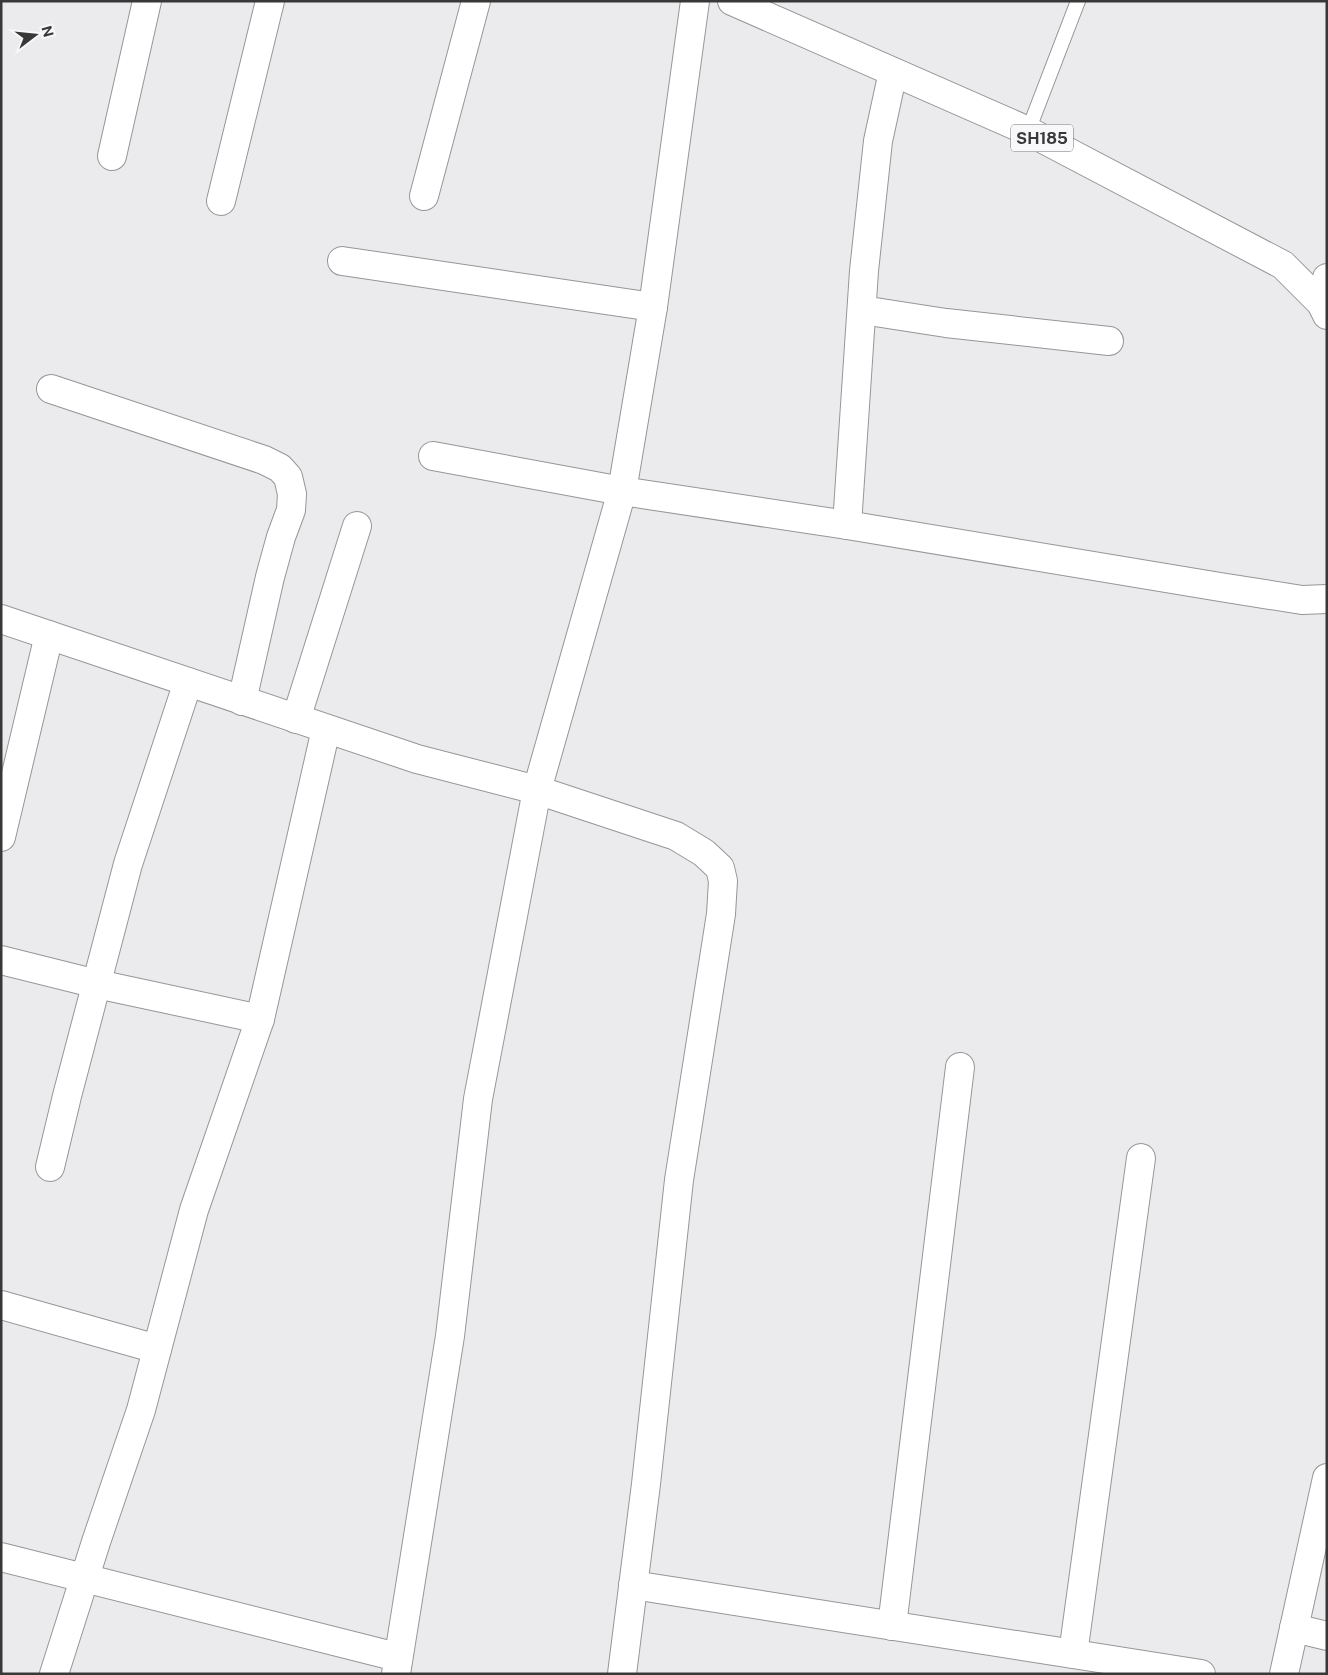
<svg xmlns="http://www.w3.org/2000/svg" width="1328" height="1675" viewBox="0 0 1328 1675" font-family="'Public Sans',sans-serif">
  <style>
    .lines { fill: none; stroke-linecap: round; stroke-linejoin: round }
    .service-casing { stroke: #969699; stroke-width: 16 }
    .minor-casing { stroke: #969699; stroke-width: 30 }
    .primary-casing { stroke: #969699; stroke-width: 30 }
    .service { stroke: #fff; stroke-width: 14 }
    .minor { stroke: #fff; stroke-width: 28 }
    .primary { stroke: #fff; stroke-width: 28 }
    .labels { text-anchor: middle; stroke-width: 5; stroke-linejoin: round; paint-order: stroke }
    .shield { fill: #f8f8fb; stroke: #727273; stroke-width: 1 }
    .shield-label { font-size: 16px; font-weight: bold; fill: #383839 }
  </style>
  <rect width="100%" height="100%" fill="#ebebee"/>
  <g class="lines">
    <defs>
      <path id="service" d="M1028,131L1078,1"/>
      <g id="minor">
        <path d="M112,156L147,1"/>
        <path d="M424,196L476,1"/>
        <path d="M221,201L270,1"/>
        <path d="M342,261L653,307"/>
        <path d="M1321,303L1327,278"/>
        <path d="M862,310L946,323L1109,341"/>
        <path d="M51,389L264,460L280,468L288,477L292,494L291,510L281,537L270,577L242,701"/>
        <path d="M433,456L622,491L847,525L1220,587L1302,600L1327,599"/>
        <path d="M847,525L864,271L878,141L893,72"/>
        <path d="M1,619L417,759L537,790L676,836L704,853L720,868L723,881L721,914L679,1180L646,1484L622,1674"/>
        <path d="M296,719L357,526"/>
        <path d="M1,837L49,635"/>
        <path d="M1,960L97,984L260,1019"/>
        <path d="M50,1167L67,1096L128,864L188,682"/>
        <path d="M1,1305L157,1349"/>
        <path d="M1,1557L397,1657"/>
        <path d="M633,1585L1201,1674"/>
        <path d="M892,1626L960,1067"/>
        <path d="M1294,1628L1327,1636"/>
        <path d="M1073,1654L1141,1158"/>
        <path d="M54,1674L96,1542L141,1410L194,1210L260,1019L326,729"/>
        <path d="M396,1674L450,1336L478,1099L537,790L622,491L653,307L695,1"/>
        <path d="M1284,1674L1327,1478"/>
      </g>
      <path id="primary" d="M732,1L1028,131L1283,265L1321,303L1327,315"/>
    </defs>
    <use href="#service" class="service-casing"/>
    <use href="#minor" class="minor-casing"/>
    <use href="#primary" class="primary-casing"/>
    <use href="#service" class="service"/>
    <use href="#minor" class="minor"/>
    <use href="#primary" class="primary"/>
  </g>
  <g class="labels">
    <rect class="shield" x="1011" y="124.5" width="62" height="27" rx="4"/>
    <g class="shield-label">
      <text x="1042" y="144">SH185</text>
    </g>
  </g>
  <rect width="1328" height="1675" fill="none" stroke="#383839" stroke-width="5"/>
  <g transform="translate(35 35) rotate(74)" stroke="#f8f8fb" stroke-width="4" paint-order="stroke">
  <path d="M0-4L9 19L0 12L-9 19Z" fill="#383839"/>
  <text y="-8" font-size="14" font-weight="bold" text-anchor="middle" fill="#383839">N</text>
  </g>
</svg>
